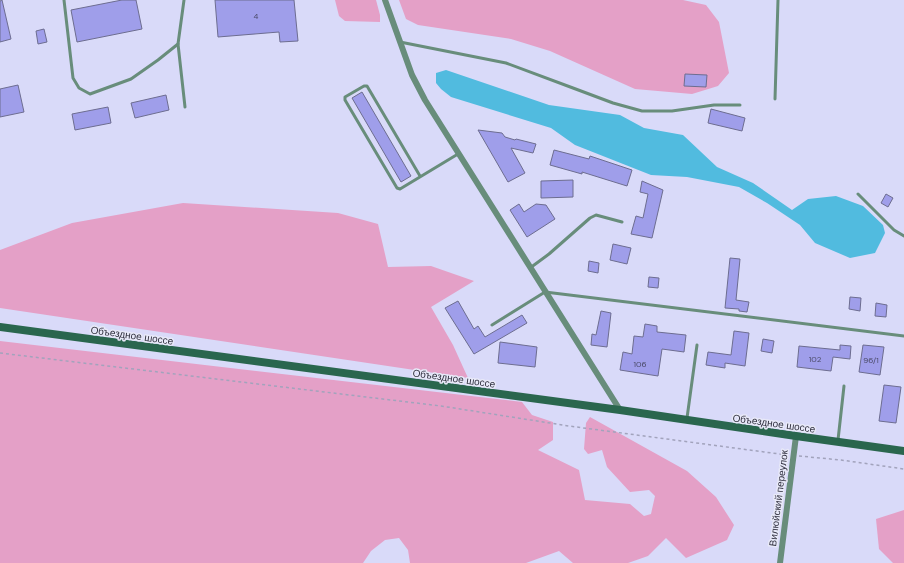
<svg xmlns="http://www.w3.org/2000/svg" width="904" height="563" viewBox="0 0 904 563" font-family="'DM Sans',sans-serif">
  <style>
    .green { fill: #e4a0c7 }
    .water { fill: #51bbdf }
    .building { fill: #9f9eea; stroke: #6d6d90 }
    .lines { fill: none; stroke-linecap: round; stroke-linejoin: round }
    .path { stroke: #a2a3bc; stroke-width: 1.5; stroke-dasharray: 3 3; stroke-linecap: butt }
    .service { stroke: #688d7b; stroke-width: 3 }
    .minor { stroke: #688d7b; stroke-width: 6 }
    .secondary { stroke: #2a664e; stroke-width: 8 }
    .labels { text-anchor: middle; stroke-width: 3; stroke-linejoin: round; paint-order: stroke }
    .number-label { font-size: 8px; fill: #4b4b69 }
    .street-label { font-size: 10px; fill: #2f2f3e; stroke: #e8e9f8 }
  </style>
  <rect width="100%" height="100%" fill="#d9daf9"/>
  <g class="green">
    <path d="M335,0H376L380,15V22L345,21L339,16Z"/>
    <path d="M399,0H683L706,5L719,22L729,73L718,86L692,94L635,89L550,51L511,39L418,25L406,19Z"/>
    <path d="M183,203L338,213L378,224L388,267L431,266L474,281L431,307L453,345L468,378L0,308V250L72,223Z"/>
    <path d="M0,341L522,402L532,415L553,422V440L538,450L579,470L585,500L630,504L644,516L651,514L655,496L649,490L630,492L607,467L602,450L588,454L584,449L586,423L590,417L687,471L716,497L734,525L727,540L686,558L666,538L648,556L628,563H573L559,551L526,563H410L408,550L399,538L385,540L371,551L363,563H0Z"/>
    <path d="M904,510V563H893L879,549L876,519Z"/>
  </g>
  <path class="water" d="M446,70L549,105L620,115L644,128L683,135L717,167L753,183L792,210L808,199L836,196L863,206L883,225L885,233L875,253L850,258L815,243L800,225L767,203L739,187L687,177L651,175L575,145L551,128L451,97L441,89L436,83V73Z"/>
  <g class="building">
    <path d="M2,0L11,39L0,42V1Z"/>
    <path d="M122,0H136L142,29L77,42L71,10Z"/>
    <path d="M215,0H294L298,41L280,42L279,32L218,37Z"/>
    <path d="M44,29L47,42L38,44L36,31Z"/>
    <path d="M685,74L707,75L706,87L684,86Z"/>
    <path d="M18,85L24,112L0,117V89Z"/>
    <path d="M362,92L411,176L401,182L352,98Z"/>
    <path d="M166,95L169,110L135,118L131,103Z"/>
    <path d="M108,107L111,123L75,130L72,114Z"/>
    <path d="M711,109L745,118L742,131L708,123Z"/>
    <path d="M478,130L502,133L505,137L515,140L516,139L536,144L533,153L511,148L525,173L508,182Z"/>
    <path d="M554,150L589,159L590,156L632,170L627,186L582,172V174L550,165Z"/>
    <path d="M573,180V197L541,198V181Z"/>
    <path d="M642,181L663,190L652,238L631,234L636,216L643,218L648,194L640,192Z"/>
    <path d="M886,194L893,198L888,207L881,203Z"/>
    <path d="M519,204L524,212L536,204L546,205L555,219L527,237L510,210Z"/>
    <path d="M613,244L631,248L627,264L610,260Z"/>
    <path d="M730,258L740,259L736,300L749,302L747,312L739,311V309L725,308Z"/>
    <path d="M589,261L599,263L598,273L588,271Z"/>
    <path d="M649,277L659,278L658,288L648,287Z"/>
    <path d="M850,297L861,298L860,311L849,309Z"/>
    <path d="M458,301L474,329L478,326L485,337L522,315L527,323L474,354L445,308Z"/>
    <path d="M876,303L887,305L886,317L875,316Z"/>
    <path d="M601,311L611,313L607,347L591,345L592,334L596,335Z"/>
    <path d="M645,324L657,326V332L686,335L684,352L662,349L658,376L620,370L623,352L632,354L634,336L643,337Z"/>
    <path d="M734,331L749,333L745,366L725,363V368L706,365L708,352L731,355Z"/>
    <path d="M763,339L774,341L772,353L761,351Z"/>
    <path d="M500,342L537,347L535,367L498,363Z"/>
    <path d="M840,345L851,346L850,359L833,357L831,371L797,367L799,346L840,350Z"/>
    <path d="M863,345L884,347L880,375L859,372Z"/>
    <path d="M884,385L901,387L896,423L879,421Z"/>
  </g>
  <g class="lines">
    <g class="path">
      <path d="M0,353L441,406L569,426L787,455"/>
      <path d="M799,456L841,460L904,469"/>
    </g>
    <g class="service">
      <path d="M64,0L73,78L79,88L90,94L131,79L158,60L178,44"/>
      <path d="M184,0L178,44L185,107"/>
      <path d="M400,42L506,63L573,88L613,103L642,111H672L714,105H740"/>
      <path d="M775,99L778,0"/>
      <path d="M420,176L367,86H364L345,97V100L397,188L400,189L458,154"/>
      <path d="M858,194L894,230L904,236"/>
      <path d="M530,268L549,254L590,218L596,215L622,222"/>
      <path d="M492,325L545,292L904,336"/>
      <path d="M687,418L697,345"/>
      <path d="M838,440L844,386"/>
    </g>
    <g class="minor">
      <path d="M385,0L412,75L425,100L620,410"/>
      <path d="M780,563L796,436"/>
    </g>
    <path class="secondary" d="M0,327L620,410L796,436L904,451"/>
  </g>
  <g class="labels">
    <g class="number-label">
      <text x="256" y="19">4</text>
      <text x="815" y="362">102</text>
      <text x="871" y="363">96/1</text>
      <text x="640" y="367">106</text>
    </g>
    <g class="street-label">
      <text transform="translate(132 335) rotate(8)" y="4">Объездное шоссе</text>
      <text transform="translate(454 378) rotate(8)" y="4">Объездное шоссе</text>
      <text transform="translate(774 423) rotate(8)" y="4">Объездное шоссе</text>
      <text transform="translate(778 498) rotate(-83)" y="4">Вилюйский переулок</text>
    </g>
  </g>
</svg>
